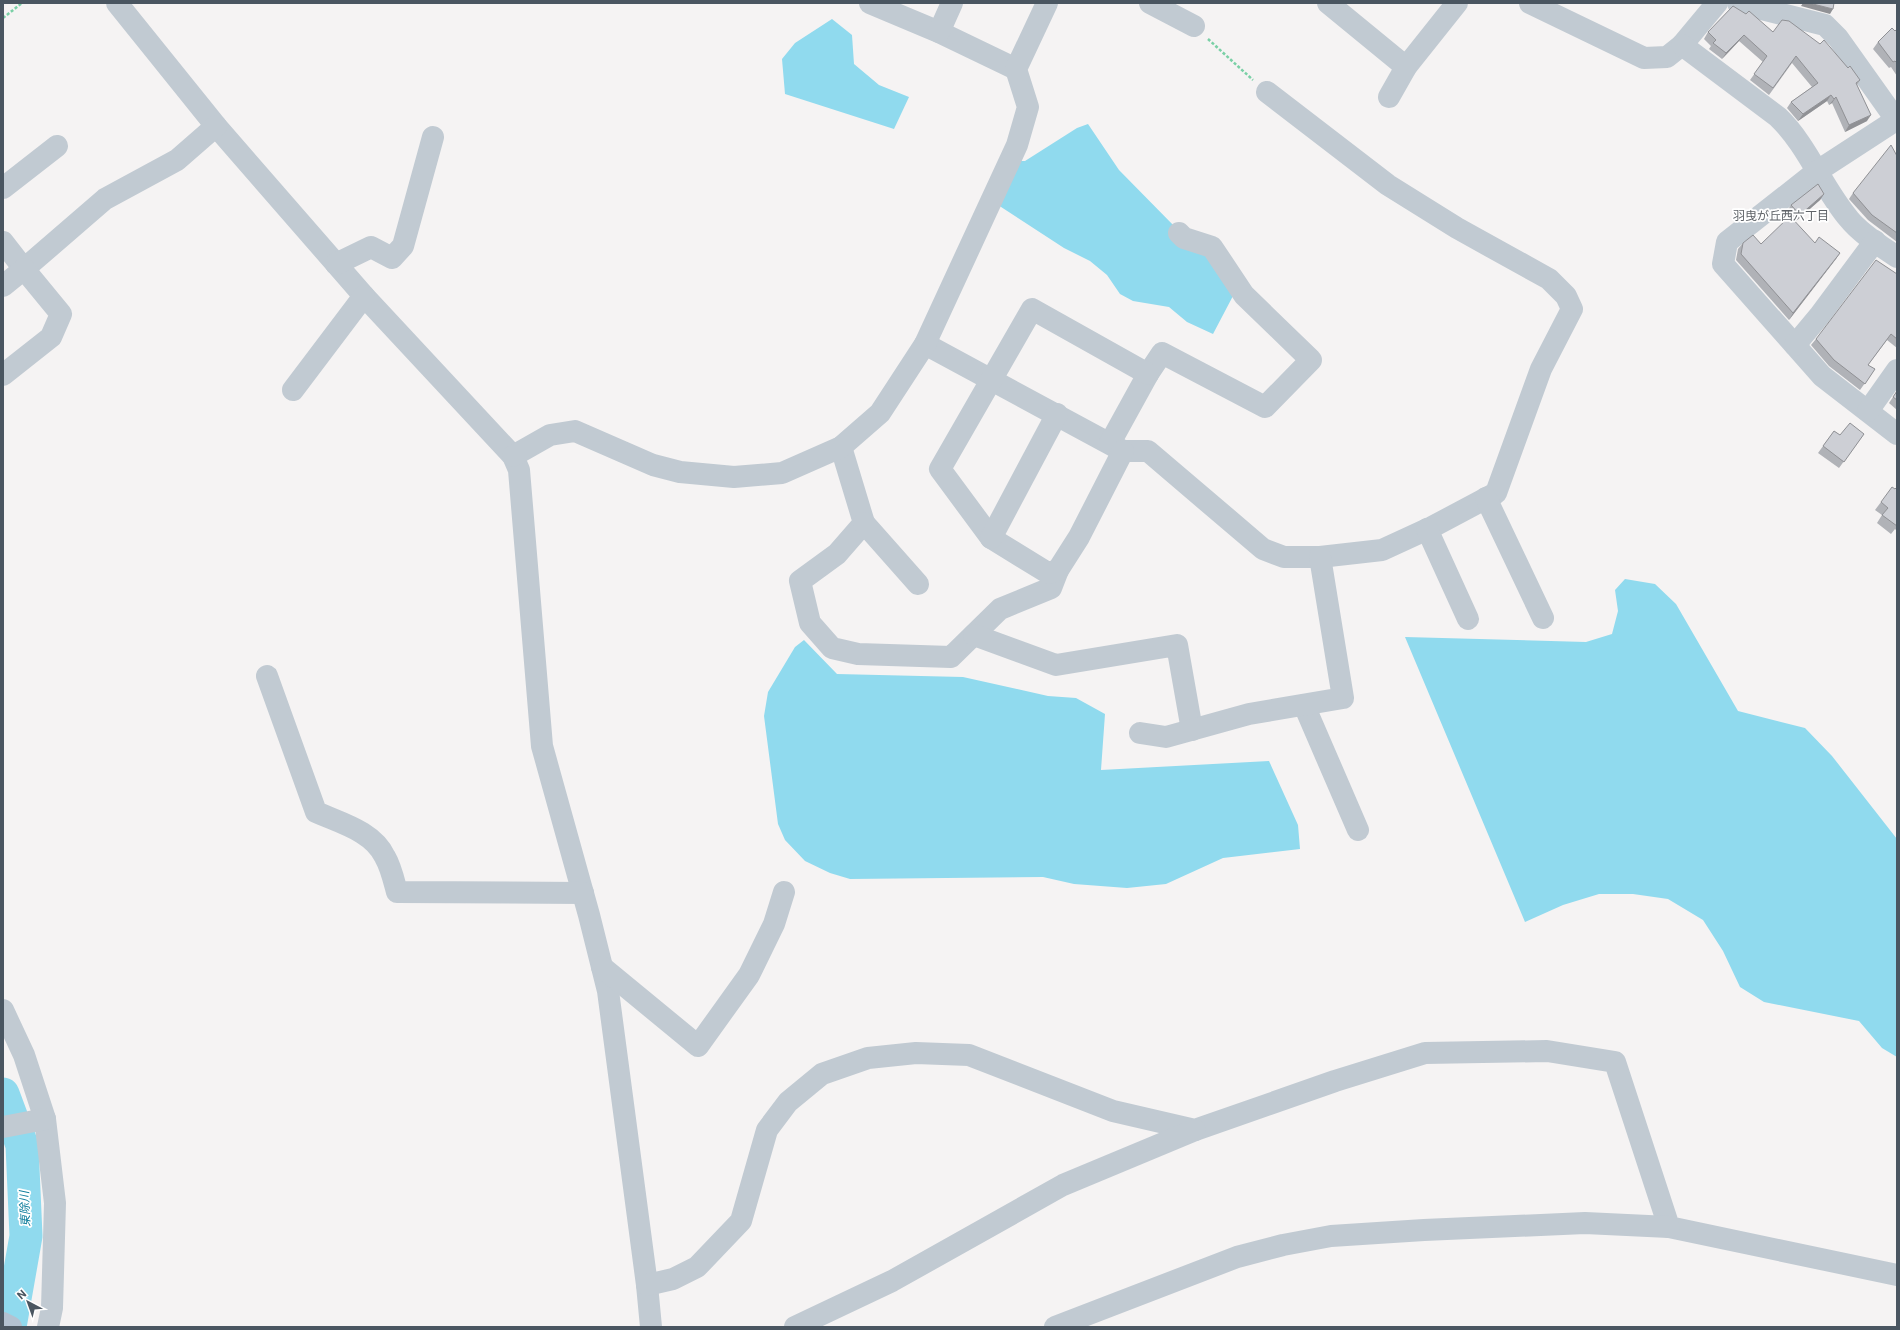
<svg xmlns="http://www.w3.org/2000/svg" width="1900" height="1330" viewBox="0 0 1900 1330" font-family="Roboto,'Noto Sans JP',sans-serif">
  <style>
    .water { fill: #90daee }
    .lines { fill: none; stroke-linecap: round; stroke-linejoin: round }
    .river { stroke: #90daee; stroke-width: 33 }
    .path { stroke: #7ad0a6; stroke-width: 2.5; stroke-dasharray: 3 2; stroke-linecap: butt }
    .minor { stroke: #c1cad2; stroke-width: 22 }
    .major { stroke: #b3c2d1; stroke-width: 22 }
    .wall { fill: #b0b2b7 }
    .shaded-wall { fill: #909195 }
    .building { fill: #cdcfd5; stroke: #909195 }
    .labels { text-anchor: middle; stroke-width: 3.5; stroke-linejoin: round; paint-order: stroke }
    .neighbourhood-label { font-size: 12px; fill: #5f6368; stroke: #fff }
    .water-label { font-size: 12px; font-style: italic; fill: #0c7c9b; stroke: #fff }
  </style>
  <rect width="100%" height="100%" fill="#f5f3f3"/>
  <g class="water">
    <path d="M832,19L852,35L854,64L879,85L909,97L894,129L785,94L782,59L795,43Z"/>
    <path d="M1088,124L1119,170L1177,229L1207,252L1234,294L1213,334L1187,322L1169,307L1133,301L1120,294L1107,275L1090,261L1064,248L998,205L1020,161H1025L1077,128Z"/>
    <path d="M1625,579L1655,584L1676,604L1738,711L1805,728L1832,756L1897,839V1057L1882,1048L1859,1021L1764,1002L1740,987L1723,951L1703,920L1668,899L1633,894H1599L1563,905L1525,922L1405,637L1586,642L1612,634L1618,611L1615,590Z"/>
    <path d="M804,640L837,674L963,677L1048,696L1076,698L1105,714L1101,770L1269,761L1298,825L1300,849L1223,858L1166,884L1127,888L1074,884L1043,877L850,879L830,873L805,861L785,840L778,824L764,716L768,692L795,647Z"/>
  </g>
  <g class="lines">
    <path class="river" d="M3,1094L22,1145L26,1236L10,1327"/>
    <g class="path">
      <path d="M3,18L22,3"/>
      <path d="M1208,39L1253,80"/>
    </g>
    <g class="minor">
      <path d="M117,3L216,126L364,296L513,456L519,470L542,746L589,915L608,991L647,1285L651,1327"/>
      <path d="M870,3L939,32L1016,69"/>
      <path d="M1150,3L1194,26"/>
      <path d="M1328,3L1406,67"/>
      <path d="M1530,3L1644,58L1667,57L1682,45L1717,3"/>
      <path d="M1738,3L1825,25L1838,38L1897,121"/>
      <path d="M939,32L952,3"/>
      <path d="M1682,45L1778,117C1808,146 1822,187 1849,219C1861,234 1881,246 1897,257"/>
      <path d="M1389,97L1406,67L1457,3"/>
      <path d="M1896,120L1816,172L1727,242L1723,264L1822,376L1897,434"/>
      <path d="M3,188L57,146"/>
      <path d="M3,242L24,269L105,199L177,160L216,126"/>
      <path d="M336,264L371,247L392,258L403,246L433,137"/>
      <path d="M3,286L24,269L61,314L51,337L3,375"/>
      <path d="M925,344L1123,451H1148L1263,549L1284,557H1320L1382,550L1432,527L1496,493L1541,369L1572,309L1566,296L1549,279L1457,228L1388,185L1267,92"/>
      <path d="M1795,345L1820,315L1875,241"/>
      <path d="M293,390L364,296"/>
      <path d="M1868,411L1897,370"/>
      <path d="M1110,443L1148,374L1162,353L1265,407L1311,360L1244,295L1212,247L1184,238L1179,233"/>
      <path d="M841,447L864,523L837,554L800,581L810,623L832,648L858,654L951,657L1000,609L1051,588L1058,570"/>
      <path d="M1123,451L1079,537L1058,570L1048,573L991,538L940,469L1032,309L1148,374"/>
      <path d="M513,456L550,435L575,431L653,465L680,472L734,477L782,473L841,447L880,413L925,344L1017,145L1028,107L1016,69L1047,3"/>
      <path d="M1486,498L1543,618"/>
      <path d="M864,523L918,584"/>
      <path d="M1427,529L1468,619"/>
      <path d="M991,538L1057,414"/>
      <path d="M974,635L1056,665L1177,645L1192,730"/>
      <path d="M267,676L316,812C340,823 373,831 385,857C391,867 394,881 397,892L583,893"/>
      <path d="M1304,705L1358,830"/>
      <path d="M1140,733L1166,737L1249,714L1343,698L1320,557"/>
      <path d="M602,967L698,1046L749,975L774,924L784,892"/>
      <path d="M3,1010L24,1055L45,1119L55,1203L52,1308L48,1327"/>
      <path d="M3,1127L45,1119"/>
      <path d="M647,1285L673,1279L697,1267L741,1221L767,1130L788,1102L822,1074L868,1058L916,1053L969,1055L1113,1111L1195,1130L1335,1081L1425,1053L1547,1051L1615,1062L1669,1227L1897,1275"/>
      <path d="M795,1327L892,1281L1063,1185L1195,1130"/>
      <path d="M1055,1327L1237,1257L1283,1245L1331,1236L1424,1230L1585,1223L1669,1227"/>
    </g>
    <path class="major" d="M3,1323L11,1327"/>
  </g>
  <g class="wall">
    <path d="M1746,14L1773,32L1848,68L1860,80L1857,85L1867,121L1845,132L1832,103L1829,105L1827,101L1798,121L1787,108L1791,102L1812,87L1792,63L1769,95L1750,80L1763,62L1739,41L1722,59L1709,49L1711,46L1704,39L1708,32Z"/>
    <path d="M1897,29V76L1891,67L1889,68L1873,49L1878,42Z"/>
    <path d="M1897,156V242L1868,220L1849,199L1853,193Z"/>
    <path d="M1824,194L1820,200L1796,221L1787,211L1791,205Z"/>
    <path d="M1743,243L1761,244L1815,243L1840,253L1789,320L1736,260L1738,249Z"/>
    <path d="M1897,274V348L1887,340L1868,365L1875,369L1860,390L1829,366L1811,345L1816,339Z"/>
    <path d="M1897,391V410L1889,403Z"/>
    <path d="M1834,431L1840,435L1864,434L1839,468L1818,453Z"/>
    <path d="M1897,487V531L1895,529L1891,534L1877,523L1882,515L1875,510L1881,502L1895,489Z"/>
  </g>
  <g class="shaded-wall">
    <path d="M1803,3H1809L1833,9L1830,14L1801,6Z"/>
    <path d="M1744,35L1739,41L1722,59L1726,53Z"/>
    <path d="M1831,95L1827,101L1798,121L1803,114Z"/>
    <path d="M1836,97L1832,103L1829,105L1834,99Z"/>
    <path d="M1871,115L1867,121L1845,132L1849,125Z"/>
    <path d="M1824,194L1820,200L1796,221L1800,215Z"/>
    <path d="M1840,253L1836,259L1789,320L1793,313Z"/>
  </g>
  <g class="building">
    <path d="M1809,3H1834L1833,9Z"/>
    <path d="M1733,6L1746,14L1749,11L1773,32L1782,20L1789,21L1820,44L1824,40L1848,68L1850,66L1860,80L1856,83L1871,115L1849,125L1836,97L1834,99L1831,95L1803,114L1791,102L1818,83L1796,56L1773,88L1754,74L1767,56L1744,35L1726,53L1713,43L1716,40L1708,32Z"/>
    <path d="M1892,28L1895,31L1897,29V63L1895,61L1893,62L1878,42Z"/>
    <path d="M1891,145L1897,156V233L1872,215L1853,193Z"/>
    <path d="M1818,184L1824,194L1800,215L1791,205Z"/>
    <path d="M1790,216L1815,243L1819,237L1840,253L1793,313L1741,254L1743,243L1753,235L1761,244Z"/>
    <path d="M1876,260L1897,274V339L1891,334L1868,365L1875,369L1865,384L1834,360L1816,339Z"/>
    <path d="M1897,391V400L1893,397Z"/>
    <path d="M1850,423L1864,434L1844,462L1823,446L1834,431L1840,435Z"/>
    <path d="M1892,487L1895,489L1897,487V526L1882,515L1888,508L1881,502Z"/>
  </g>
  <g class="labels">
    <g class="neighbourhood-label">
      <text x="1781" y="220">羽曳が丘西六丁目</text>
    </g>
    <g class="water-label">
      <text transform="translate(25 1209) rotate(-92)" y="4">東除川</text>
    </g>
  </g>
  <rect width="1900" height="1330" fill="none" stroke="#4a5661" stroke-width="8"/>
  <g transform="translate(28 1302) rotate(319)" stroke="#ffffff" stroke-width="3" paint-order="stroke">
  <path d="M0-3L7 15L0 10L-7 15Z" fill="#4a5661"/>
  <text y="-6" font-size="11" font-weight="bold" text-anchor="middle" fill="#4a5661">N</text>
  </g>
</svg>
